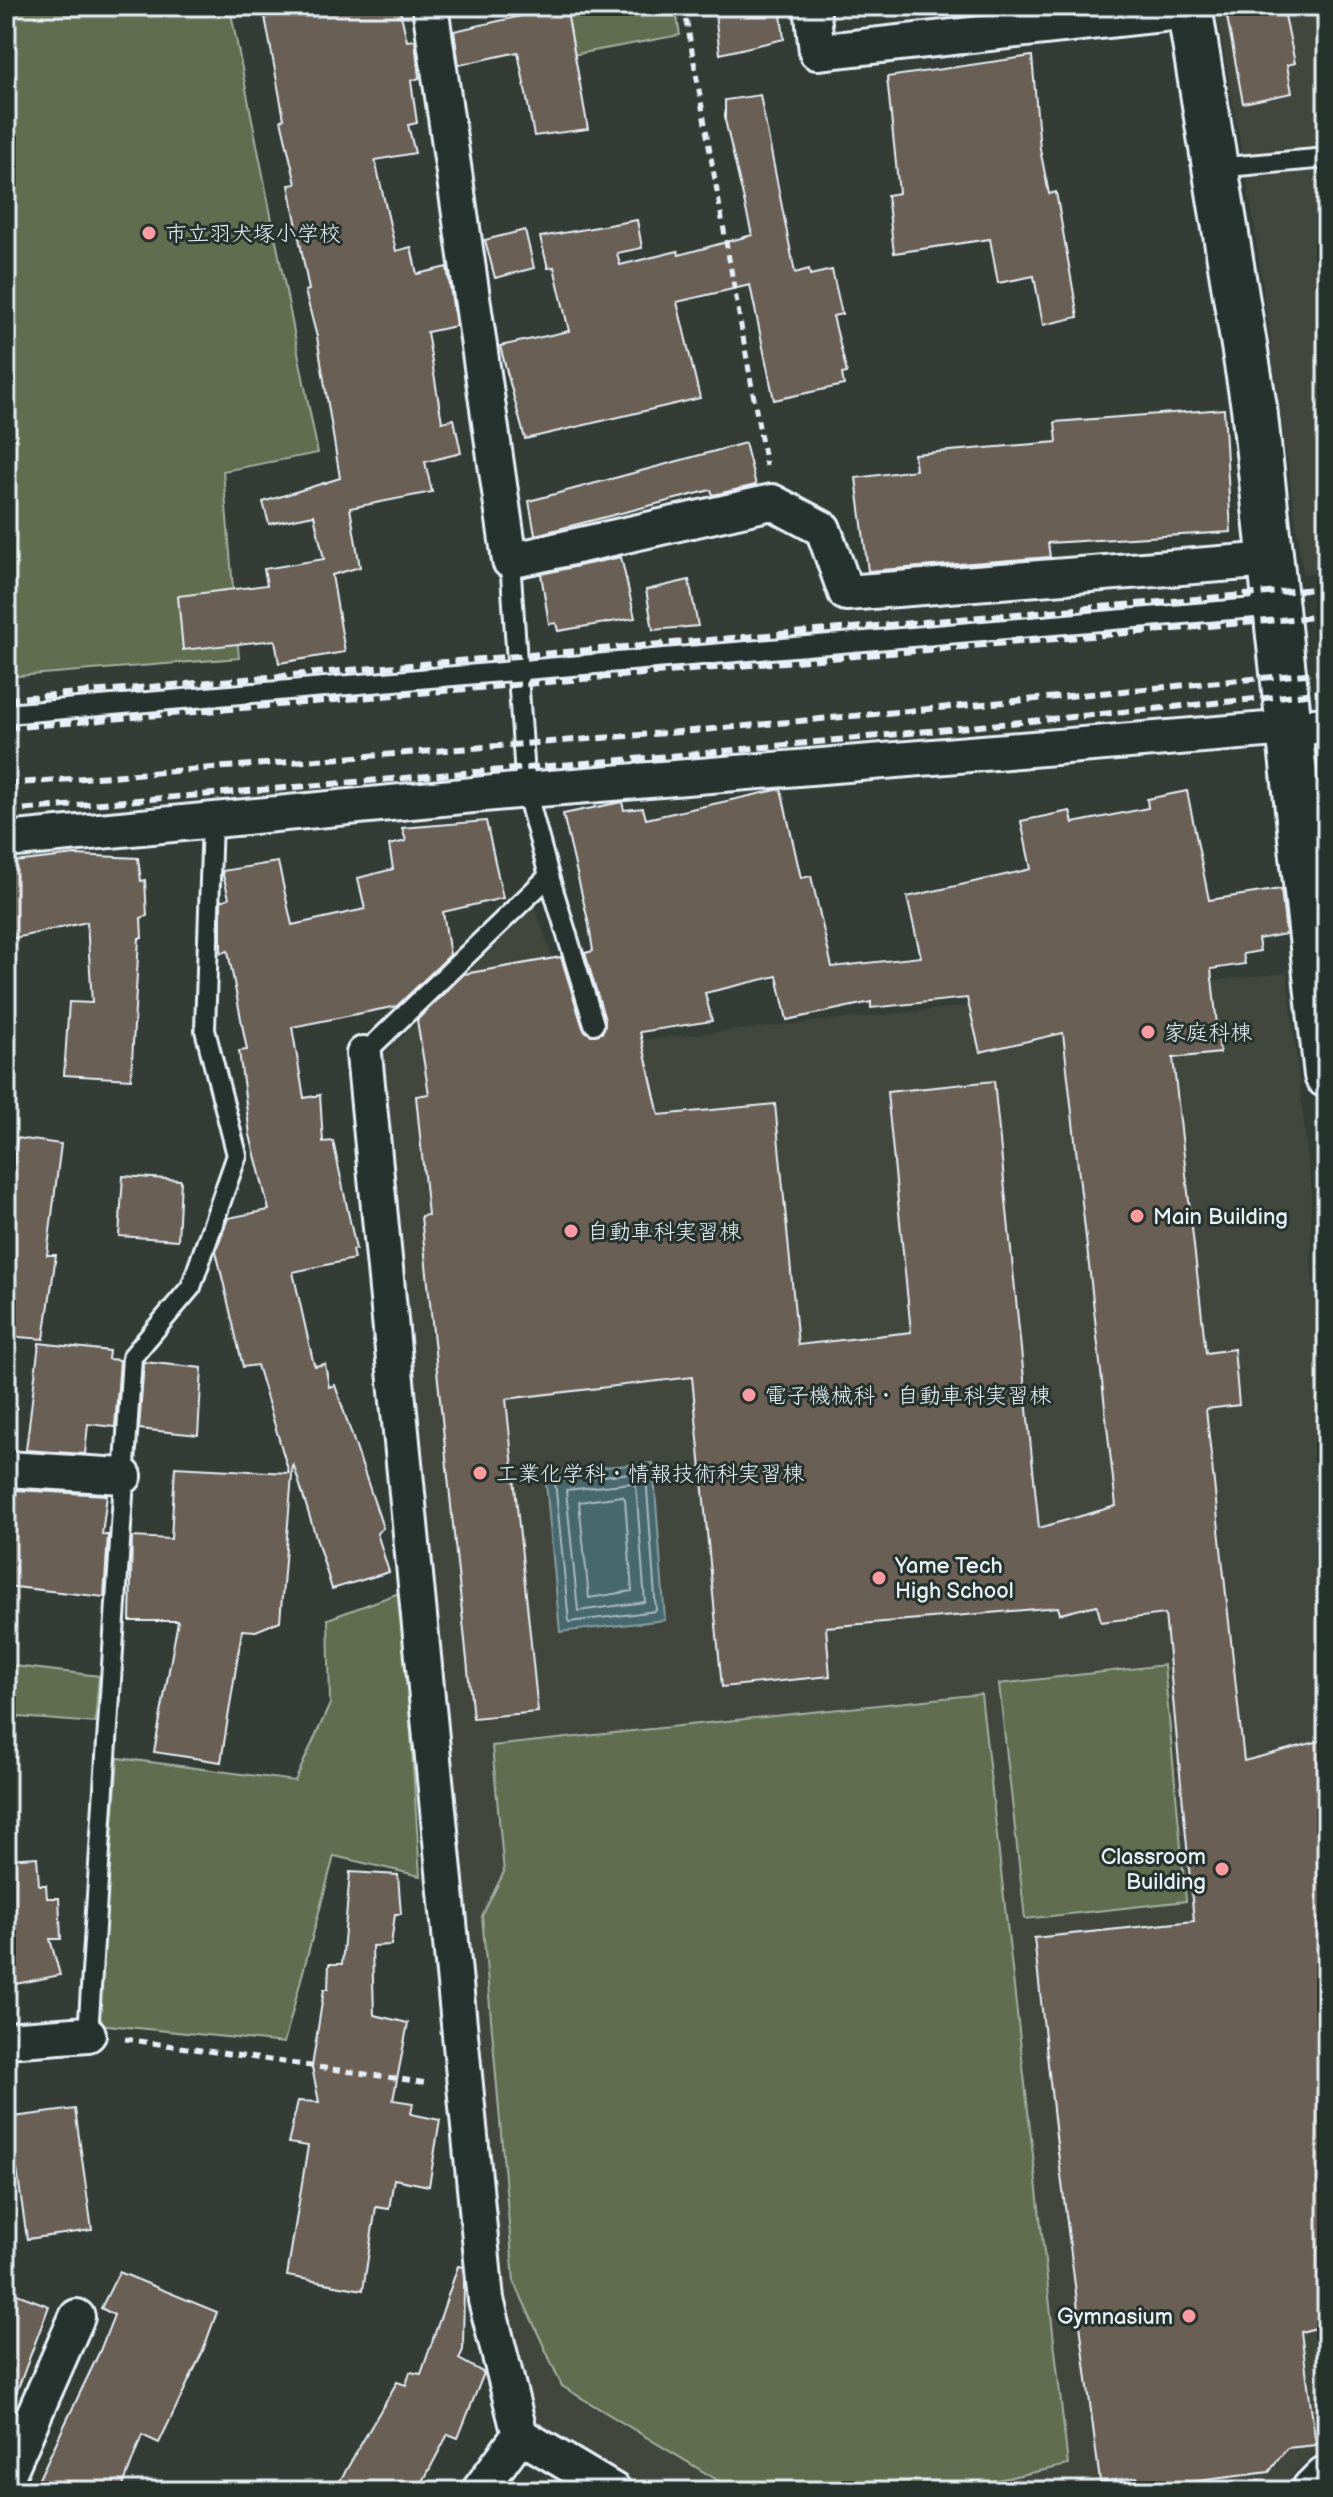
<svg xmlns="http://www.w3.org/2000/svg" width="1333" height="2497" viewBox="0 0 1333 2497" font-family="'Balsamiq Sans','Klee One',sans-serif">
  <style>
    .built { fill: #43463e }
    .green { fill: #606e4f; stroke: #a4b0a4; stroke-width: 2 }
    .water { fill: #47686d; stroke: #879fa5; stroke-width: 2 }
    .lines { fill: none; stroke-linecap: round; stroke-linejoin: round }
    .shore { stroke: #a8bac0; stroke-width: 2 }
    .building { fill: #695e54; stroke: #e8f1f8; stroke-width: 2; fill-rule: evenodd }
    .service-casing { stroke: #e8f1f8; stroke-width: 24 }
    .minor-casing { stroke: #e8f1f8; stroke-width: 40 }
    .tertiary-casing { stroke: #e8f1f8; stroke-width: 50 }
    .path { stroke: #e8f1f8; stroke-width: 5; stroke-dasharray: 8 6; stroke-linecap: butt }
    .service { stroke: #26332d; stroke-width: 18 }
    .minor { stroke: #26332d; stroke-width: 34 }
    .tertiary { stroke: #26332d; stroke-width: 44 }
    .rail { stroke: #e8f1f8; stroke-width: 6; stroke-dasharray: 12 6; stroke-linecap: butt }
    .poi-dot { fill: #ff9aa2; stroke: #26332d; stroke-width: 3 }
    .labels { text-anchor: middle; stroke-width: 6; stroke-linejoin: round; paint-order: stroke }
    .poi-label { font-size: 22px; fill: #e8f1f8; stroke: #26332d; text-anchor: start }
  </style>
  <rect width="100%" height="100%" fill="#333c35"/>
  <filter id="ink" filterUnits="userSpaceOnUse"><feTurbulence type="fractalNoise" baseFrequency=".0125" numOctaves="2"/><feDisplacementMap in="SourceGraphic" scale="16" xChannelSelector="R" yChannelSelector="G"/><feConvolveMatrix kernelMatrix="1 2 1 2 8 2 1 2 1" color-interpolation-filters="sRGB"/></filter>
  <g filter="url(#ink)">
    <g class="built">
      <path d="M1216,6H1327V572L1303,574L1253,217Z"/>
      <path d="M535,907L583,1046L1287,973L1311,1186V1262L1327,1413V2440L1276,2491H643L527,2416L500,2307L379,1059Z"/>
    </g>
    <g class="green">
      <path d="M6,6L230,8L318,453L223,471L239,658L6,677Z"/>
      <path d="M584,6H675L680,35L561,57L551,14Z"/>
      <path d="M402,1592L420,1876L334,1856L284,2043L98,2024L118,1758L295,1781L330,1704L328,1619Z"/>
      <path d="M6,1665L99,1676L95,1723L6,1716Z"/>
      <path d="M1164,1665L1186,1901L1025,1919L999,1684Z"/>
      <path d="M981,1694L1068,2465L945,2491H759L719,2481L562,2386L514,2281L482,1916L504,1872L492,1746Z"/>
    </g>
    <path class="water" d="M653,1463L665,1620L560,1632L545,1472Z"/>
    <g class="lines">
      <g class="shore">
        <path d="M641,1472L646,1476L656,1611L569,1622L555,1481Z"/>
        <path d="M632,1483L636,1486L645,1602L578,1611L566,1490Z"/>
        <path d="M622,1496L625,1499L632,1591L589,1598L579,1502Z"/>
      </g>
    </g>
    <g class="building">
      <path d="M263,6H399L407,41L415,40L419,78L411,81L417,123L408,125L415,153L375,160L396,251L411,247L417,274L447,267L456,326L427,332L442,422L454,419L461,453L425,462L432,492L350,508L360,567L332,575L345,652L279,663L275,640L183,650L178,596L267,585L264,569L324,559L314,515L269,524L263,502L340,478L317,337L305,291L309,290L289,185L296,184L281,120L284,119Z"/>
      <path d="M566,6L588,129L534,136L518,52L459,65L454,31Z"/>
      <path d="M714,6H780L784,39L720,54Z"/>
      <path d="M1225,6H1283L1295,63L1287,65L1292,93L1243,103Z"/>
      <path d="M1032,56L1040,149L1049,194L1056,192L1078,317L1043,325L1034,276L998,283L990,239L894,253L887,195L899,193L887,77Z"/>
      <path d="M760,95L795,273L809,269L810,275L832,270L842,314L833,316L847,373L842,374L844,385L774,400L750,285L677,302L700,398L525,439L500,346L569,331L554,267L548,268L540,237L637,220L642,248L617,253L620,265L678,251L679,255L752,235L725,120V100Z"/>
      <path d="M525,230L534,268L495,278L485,240Z"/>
      <path d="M1224,409L1231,532L1048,543L1050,557L868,571L856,478L916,470L914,454L1057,442L1055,422Z"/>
      <path d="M745,443L756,485L713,495L711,490L535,535L529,501Z"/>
      <path d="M621,557L635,618L558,631L556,623L549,624L541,574Z"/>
      <path d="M689,580L698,626L653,630L646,590Z"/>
      <path d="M781,789L801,878L811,876L832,967L921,957L907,897L1031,869L1021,821L1070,811L1073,823L1148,808L1147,799L1187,791L1209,900L1281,889L1286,934L1258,939L1260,951L1243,954L1245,964L1211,969L1220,1053L1173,1058L1206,1353L1234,1349L1239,1405L1206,1409L1244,1761L1327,1739V2246H1320L1327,2325L1301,2332L1316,2445L1287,2448L1269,2472L1143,2488L1137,2477L1100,2482L1056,2136L1034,1938L1194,1921L1165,1614L1101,1622L1097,1605L1060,1614L1058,1607L826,1627L830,1676L722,1687L692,1377L506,1399L538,1712L473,1718L421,1216L428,1215L416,1096L429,1094L417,1020L464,974L561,957L583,1028L591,1035L602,1033L605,1020L585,953L593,951L589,925L563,814L622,802L624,810L643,808L646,819ZM777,976L787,1020L871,1002V1008L967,998L980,1052L1063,1033L1116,1506L1039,1528L994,1081L887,1092L911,1332L798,1345L775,1104L659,1115L640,1032L712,1021L705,993Z"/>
      <path d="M486,821L503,898L443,912L450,955L397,1006L292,1027L304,1098L320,1095L323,1142L333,1141L356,1249L352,1250L354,1259L293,1272L313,1361L315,1366L325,1364L329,1387L335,1385L383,1528L377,1533L389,1572L332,1589L293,1463L280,1621L256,1631L242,1630L221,1762L154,1752L178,1621H130L132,1537L171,1539L175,1467L289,1473L257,1365L243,1367L216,1251L228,1218L269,1210L250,1135L239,1051L247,1050L228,951L221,953V901L229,898L222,871L278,862L292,925L365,909L358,878L393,869L389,845L406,841L402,828Z"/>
      <path d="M75,855L138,858L141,881L145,880L147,916L141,918L142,938H139L131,1079L64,1075L69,1002L92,1003L87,922L6,940V863Z"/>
      <path d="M17,1138L61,1144L47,1255H56L44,1339L6,1336V1226Z"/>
      <path d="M123,1176L181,1180L178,1240L119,1236Z"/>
      <path d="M39,1343L109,1351L108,1359L120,1360L115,1427L88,1424L85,1454L26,1450Z"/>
      <path d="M144,1362L202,1368L198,1435L139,1429Z"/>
      <path d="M15,1490L107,1495L102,1535H108L104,1597L6,1586Z"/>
      <path d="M37,1857L39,1885H46L47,1898H59L61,1939H50L60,1975L6,1986V1859Z"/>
      <path d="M350,1872L398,1875L401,1914H395L391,1945L372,1946L374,2015L408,2023L393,2100L413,2103L411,2114L440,2120L429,2186L394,2179L389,2209L376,2207L363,2290L287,2276L308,2146L288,2143L298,2101L319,2102L312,2067L324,1989H328L329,1964H342Z"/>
      <path d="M75,2109L92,2230L27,2239L17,2170L6,2180V2118Z"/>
      <path d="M458,2266L463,2267L464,2280L463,2350L459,2359L484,2373L458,2438L448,2434L418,2491H334L397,2382L406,2385L410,2372L421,2374Z"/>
      <path d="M119,2272L217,2312L202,2353L159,2443L142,2435L121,2491H33L99,2353L114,2315L101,2308Z"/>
      <path d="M6,2290L49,2306L9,2412L6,2411Z"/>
    </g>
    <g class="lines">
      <defs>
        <g id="service">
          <path d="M1215,168L1327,158"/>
          <path d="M6,714L1278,606"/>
          <path d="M549,876L594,1024"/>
          <path d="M364,1054L549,876L526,790L510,561"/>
          <path d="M88,2034L132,1357L191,1287L237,1155L205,1030L212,820"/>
        </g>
        <g id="minor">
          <path d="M430,6L510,561L772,502L823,529L846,593L1272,560"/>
          <path d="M812,6L817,52L1189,11"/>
          <path d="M6,840L526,790L1327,725"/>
          <path d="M364,1054L486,2300L520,2435L614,2491"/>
          <path d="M6,1469L124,1476"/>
          <path d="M6,2040L88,2034"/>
          <path d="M8,2474L77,2317"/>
          <path d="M479,2491L520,2435"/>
        </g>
        <g id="tertiary">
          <path d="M1189,6L1254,407L1327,1075"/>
          <path d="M1314,2491L1327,2478"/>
        </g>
      </defs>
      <use href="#service" class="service-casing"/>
      <use href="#minor" class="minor-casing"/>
      <use href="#tertiary" class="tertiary-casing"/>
      <g class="path">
        <path d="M684,6L766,466"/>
        <path d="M125,2039L428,2083"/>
      </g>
      <use href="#service" class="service"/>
      <use href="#minor" class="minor"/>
      <use href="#tertiary" class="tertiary"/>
      <g class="rail">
        <path d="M6,699L1327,588"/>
        <path d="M6,728L1327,616"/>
        <path d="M6,784L692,731L1327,672"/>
        <path d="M6,811L694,754L1327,692"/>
      </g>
    </g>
  </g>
  <g class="poi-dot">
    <circle cx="149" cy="233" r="8"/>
    <circle cx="1148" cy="1032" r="8"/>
    <circle cx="1137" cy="1216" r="8"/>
    <circle cx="571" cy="1231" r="8"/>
    <circle cx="749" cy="1395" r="8"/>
    <circle cx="480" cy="1473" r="8"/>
    <circle cx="879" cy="1578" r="8"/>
    <circle cx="1222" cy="1869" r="8"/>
    <circle cx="1189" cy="2316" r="8"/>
  </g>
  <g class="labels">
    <g class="poi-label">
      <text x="165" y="241">市立羽犬塚小学校</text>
      <text x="1164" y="1040">家庭科棟</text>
      <text x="1153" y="1224">Main Building</text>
      <text x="587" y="1239">自動車科実習棟</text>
      <text x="765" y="1403">電子機械科・自動車科実習棟</text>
      <text x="496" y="1481">工業化学科・情報技術科実習棟</text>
      <text x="895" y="1573">Yame Tech<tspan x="895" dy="25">High School</tspan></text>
      <text x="1206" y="1864" text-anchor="end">Classroom<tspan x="1206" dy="25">Building</tspan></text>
      <text x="1173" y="2324" text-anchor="end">Gymnasium</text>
    </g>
  </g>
  <rect width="1333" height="2497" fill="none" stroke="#26332d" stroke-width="32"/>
  <rect x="16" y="16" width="1301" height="2465" fill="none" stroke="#e8f1f8" stroke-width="3" filter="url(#ink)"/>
</svg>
